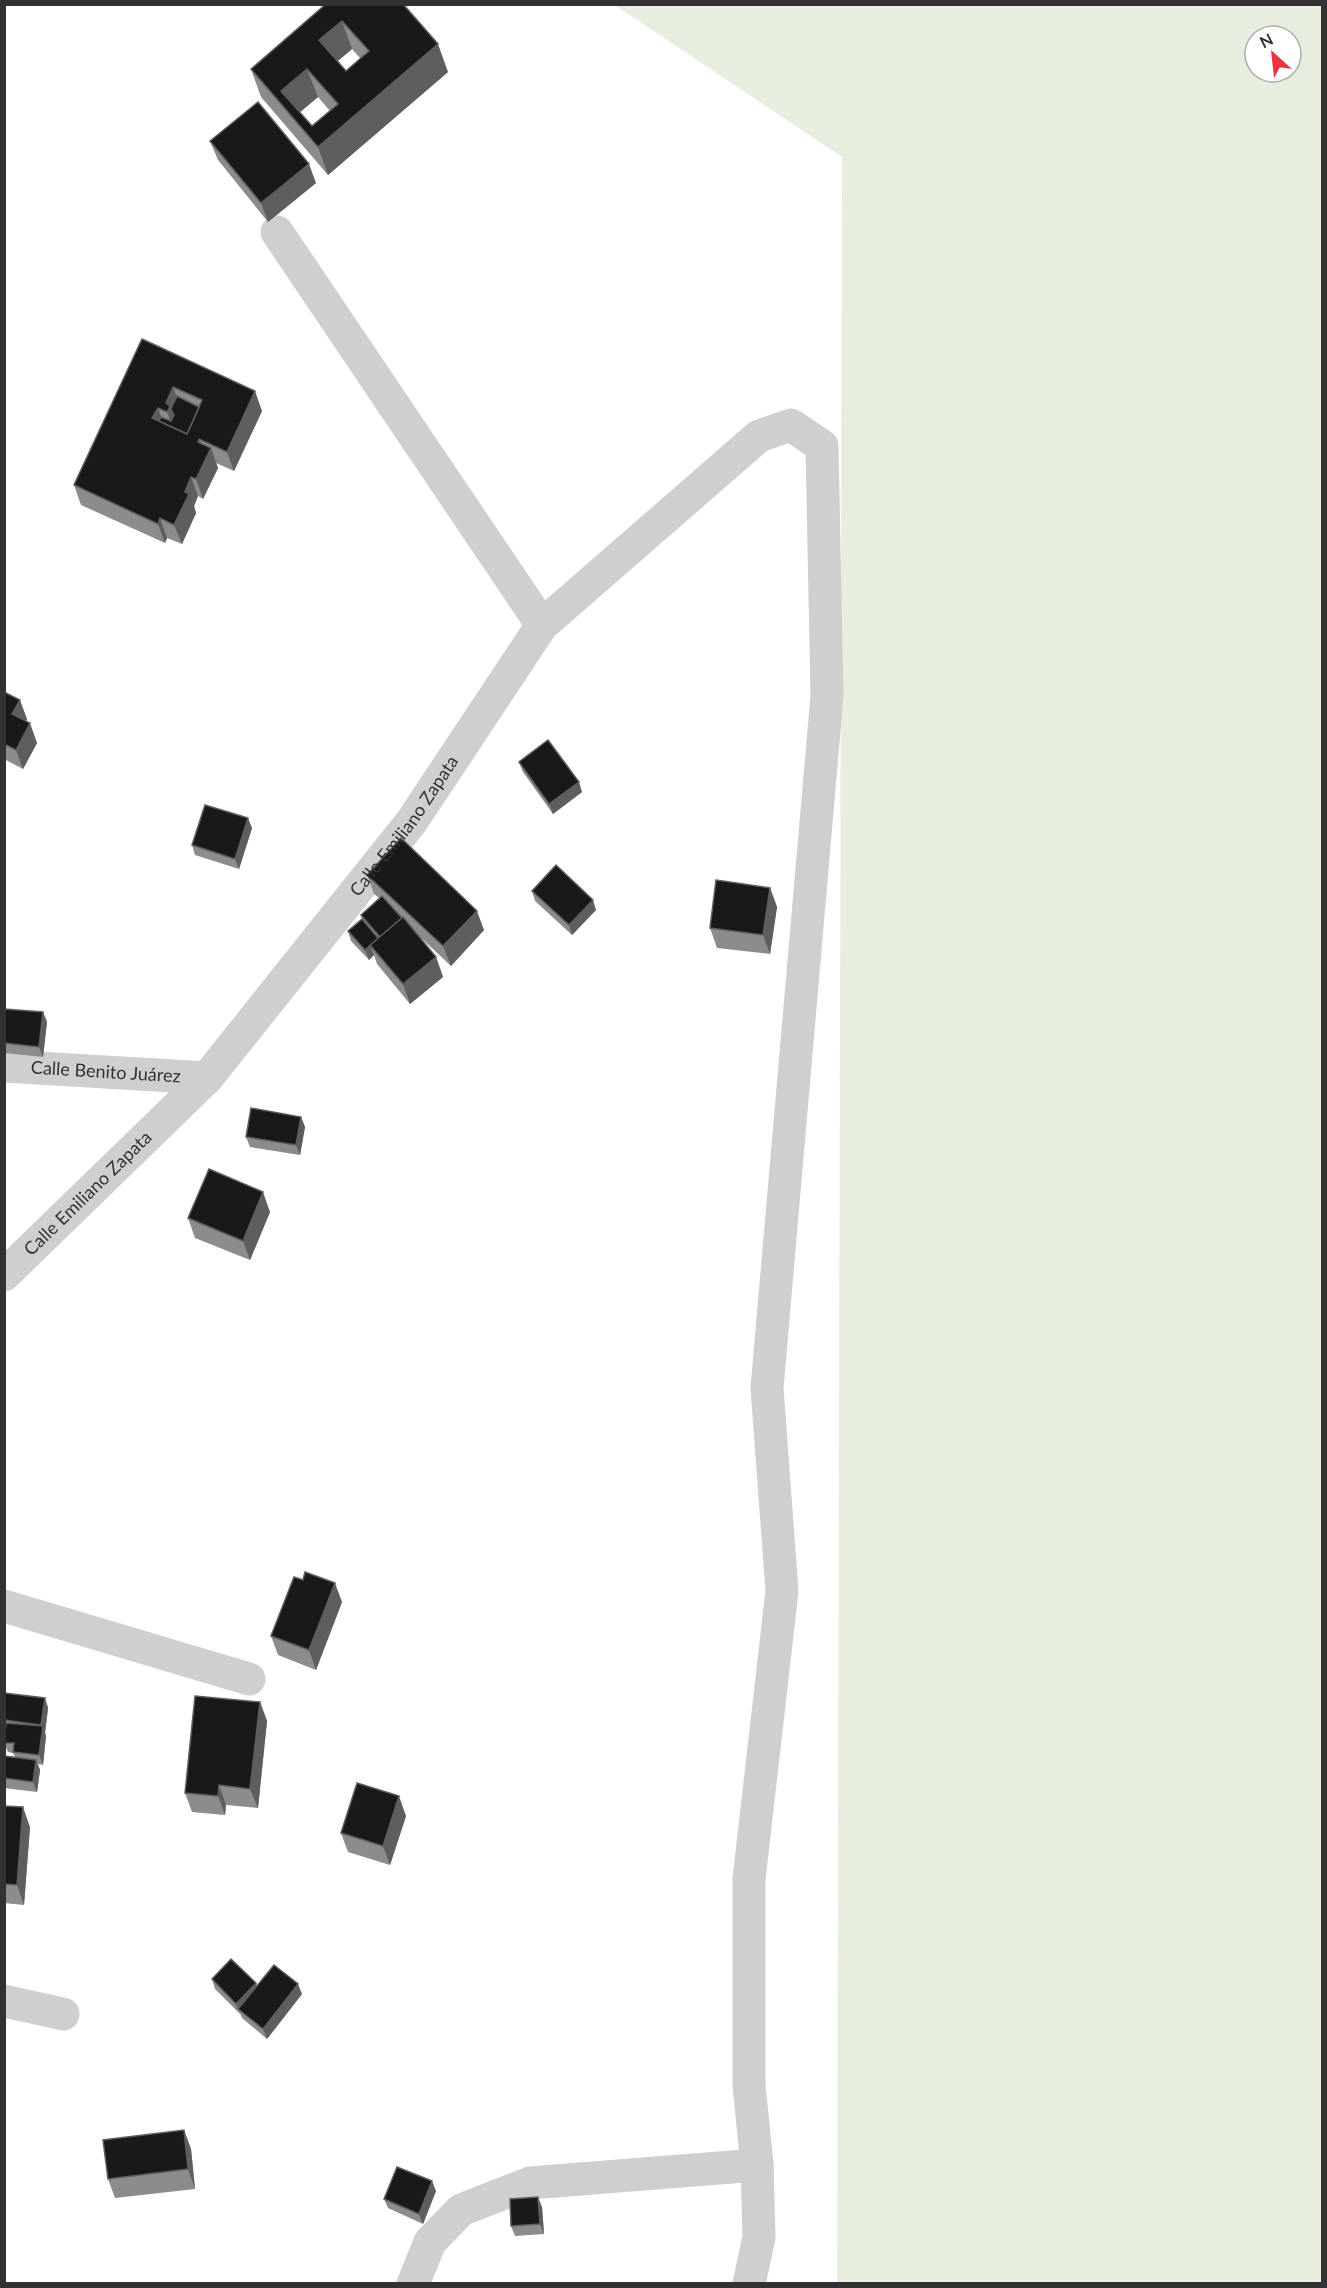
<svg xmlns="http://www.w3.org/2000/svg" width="1327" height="2288" viewBox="0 0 1327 2288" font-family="Lato,sans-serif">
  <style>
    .green { fill: #e7eee0; fill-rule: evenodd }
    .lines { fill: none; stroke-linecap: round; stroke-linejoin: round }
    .street { stroke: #cfcfcf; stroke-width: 33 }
    .wall { fill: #8c8c8c; fill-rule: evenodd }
    .shaded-wall { fill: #5e5e5e }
    .building { fill: #191919; stroke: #5e5e5e; stroke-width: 1.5; fill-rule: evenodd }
    .labels { text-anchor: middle; stroke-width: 6; stroke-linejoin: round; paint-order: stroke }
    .street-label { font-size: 18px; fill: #323232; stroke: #fff }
  </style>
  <rect width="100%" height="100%" fill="#fff"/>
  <path class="green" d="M615,5H1322V2283H837L842,157ZM1255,36H1291V72H1255Z"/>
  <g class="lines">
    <g class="street">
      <path d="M277,232L542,625"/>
      <path id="s1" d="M4,1066L207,1078"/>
      <path id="s2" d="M4,1275L207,1078L412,821L542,625L759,436L791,425L822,446L827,696L767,1388L782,1591L749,1879V2085L757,2165L759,2237L749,2284"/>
      <path d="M4,1606L249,1679"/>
      <path d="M4,2001L63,2014"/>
      <path d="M413,2284L430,2242L461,2210L530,2183L757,2165"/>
    </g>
  </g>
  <g class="wall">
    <path d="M326,4L448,72L328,175L261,97L251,69ZM352,49L360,58L346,71L338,61ZM318,97L330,111L312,126L300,112Z"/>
    <path d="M210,141L316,183L268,222L218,160Z"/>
    <path d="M142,339L262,411L234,471L216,463L218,468L203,499L198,496L194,506L196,513L182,544L167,538L165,543L81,505L74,485Z"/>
    <path d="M4,692L27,719L26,721L37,743L23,769L4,759Z"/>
    <path d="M519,762L582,792L553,814L523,772Z"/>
    <path d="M252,828L239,869L195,855L192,845Z"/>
    <path d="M367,875L484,930L451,966L418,935L436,957L443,977L410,1004L377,964L374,955L369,960L351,941L348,931L362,919L361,915L379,898L374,894Z"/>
    <path d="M770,888L777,907L770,954L717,948L710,928Z"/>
    <path d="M532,891L596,910L572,935L535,901Z"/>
    <path d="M4,1009L43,1012L47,1022L43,1057L4,1053Z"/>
    <path d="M301,1117L305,1127L300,1155L250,1147L246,1137Z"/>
    <path d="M270,1212L250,1260L195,1238L188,1218Z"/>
    <path d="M342,1602L316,1670L278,1655L271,1636Z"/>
    <path d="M4,1693L45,1698L48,1708L45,1733L46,1736L43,1765L38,1764L40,1770L37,1792L4,1788V1756L15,1757L13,1753L8,1752L4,1743L6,1729H4Z"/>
    <path d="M260,1702L267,1721L258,1808L226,1805L225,1815L192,1812L185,1793Z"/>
    <path d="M4,1806L30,1827L24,1905L4,1903Z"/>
    <path d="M406,1816L390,1865L348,1852L341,1833Z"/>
    <path d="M212,1979L257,1986L302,1994L267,2039L242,2018L240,2013V2014L215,1989Z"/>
    <path d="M184,2130L191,2149L195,2189L115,2198L108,2179Z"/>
    <path d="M436,2191L423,2224L388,2208L384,2199Z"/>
    <path d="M542,2207L544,2234L515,2236L511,2226Z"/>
  </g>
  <g class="shaded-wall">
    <path d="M342,21L352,49L329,68L319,40Z"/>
    <path d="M438,44L448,72L328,175L318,147Z"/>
    <path d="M307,69L318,97L293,118L281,91Z"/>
    <path d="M309,164L316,183L268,222L261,203Z"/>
    <path d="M173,387L180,406L174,431L167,412L166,403Z"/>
    <path d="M255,391L262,411L234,471L227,452Z"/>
    <path d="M158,408L165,427L152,418Z"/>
    <path d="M199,439L206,458L211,448L218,468L203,499L196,479L194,453Z"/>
    <path d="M191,477L198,496L194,506L196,513L182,544L174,525L185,492Z"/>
    <path d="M160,518L167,538L165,543L158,524Z"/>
    <path d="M20,700L27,719L19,733L12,714Z"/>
    <path d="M30,723L37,743L23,769L16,750Z"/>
    <path d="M579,782L582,792L553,814L549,804Z"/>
    <path d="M248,818L252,828L239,869L235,859Z"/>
    <path d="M770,888L777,907L770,954L763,935Z"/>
    <path d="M593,900L596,910L572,935L569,925Z"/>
    <path d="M477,911L484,930L451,966L443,946Z"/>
    <path d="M370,945L374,955L369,960L365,950Z"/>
    <path d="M436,957L443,977L410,1004L403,984Z"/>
    <path d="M43,1012L47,1022L43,1057L39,1047Z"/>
    <path d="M301,1117L305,1127L300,1155L296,1145Z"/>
    <path d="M263,1192L270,1212L250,1260L243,1241Z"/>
    <path d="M335,1583L342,1602L316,1670L309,1650Z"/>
    <path d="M45,1698L48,1708L45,1733L46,1736L43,1765L39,1755L42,1728L41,1725Z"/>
    <path d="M260,1702L267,1721L258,1808L250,1789Z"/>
    <path d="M36,1760L40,1770L37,1792L33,1782Z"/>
    <path d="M219,1785L226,1805L225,1815L218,1796Z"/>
    <path d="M399,1796L406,1816L390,1865L383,1846Z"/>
    <path d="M23,1807L30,1827L24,1905L17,1885Z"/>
    <path d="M256,1983L259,1993L238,2009L240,2014L236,2004Z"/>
    <path d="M298,1984L302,1994L267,2039L263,2029Z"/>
    <path d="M184,2130L191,2149L195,2189L188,2169Z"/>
    <path d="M432,2181L436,2191L423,2224L419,2214Z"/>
    <path d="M538,2197L542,2207L544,2234L540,2224Z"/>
  </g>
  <g class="building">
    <path d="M326,4H403L438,44L318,147L251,69ZM342,21L369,51L346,71L319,40ZM307,69L338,104L312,126L281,91Z"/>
    <path d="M258,102L309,164L261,203L210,141Z"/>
    <path d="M142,339L255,391L227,452L199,439L198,442L211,448L196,479L191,477L185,492L189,494L174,525L160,518L158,524L74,485ZM173,387L202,400L187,434L152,418L158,408L167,412L170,406L166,403Z"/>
    <path d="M177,396L199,407L187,434L159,421L161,417L171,421L174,415L171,409Z"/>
    <path d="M4,692L20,700L12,714L30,723L16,750L4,744Z"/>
    <path d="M548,740L579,782L549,804L519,762Z"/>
    <path d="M205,805L248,818L235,859L192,845Z"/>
    <path d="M401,838L477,911L443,946L367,875Z"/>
    <path d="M556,865L593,900L569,925L532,891Z"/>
    <path d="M716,880L770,888L763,935L710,928Z"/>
    <path d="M382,896L402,918L380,937L361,915Z"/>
    <path d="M403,917L436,957L403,984L370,945Z"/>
    <path d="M362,919L378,938L365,950L348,931Z"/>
    <path d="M4,1009L43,1012L39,1047L4,1043Z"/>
    <path d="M251,1108L301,1117L296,1145L246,1137Z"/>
    <path d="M209,1169L263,1192L243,1241L188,1218Z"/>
    <path d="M305,1572L335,1583L309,1650L271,1636L294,1577L303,1580Z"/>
    <path d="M4,1693L45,1698L41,1725L4,1720Z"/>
    <path d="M195,1696L260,1702L250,1789L219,1785L218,1796L185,1793Z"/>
    <path d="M6,1723L43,1726L39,1755L13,1752L14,1743H4Z"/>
    <path d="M4,1756L36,1760L33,1782L4,1778Z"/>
    <path d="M357,1783L399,1796L383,1846L341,1833Z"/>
    <path d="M4,1806L23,1807L17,1885L4,1884Z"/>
    <path d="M231,1959L256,1983L236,2004L212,1979Z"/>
    <path d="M274,1965L298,1984L263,2029L238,2009Z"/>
    <path d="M184,2130L188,2169L108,2179L103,2140Z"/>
    <path d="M397,2167L432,2181L419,2214L384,2199Z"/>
    <path d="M538,2197L540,2224L511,2226L510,2199Z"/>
  </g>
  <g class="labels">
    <g class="street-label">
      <text dy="6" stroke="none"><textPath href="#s2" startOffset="603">Calle Emiliano Zapata</textPath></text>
      <text dy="6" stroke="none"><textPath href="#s1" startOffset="102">Calle Benito Juárez</textPath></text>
      <text dy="6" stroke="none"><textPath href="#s2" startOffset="117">Calle Emiliano Zapata</textPath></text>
    </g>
  </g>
  <rect width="1327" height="2288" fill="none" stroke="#323232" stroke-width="12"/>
  <g transform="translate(1273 54) rotate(333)"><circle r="28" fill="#ffffff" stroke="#adadad" stroke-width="1.5"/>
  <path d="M0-4.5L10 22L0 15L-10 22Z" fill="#e83540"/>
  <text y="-9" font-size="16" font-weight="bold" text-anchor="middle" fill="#323232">N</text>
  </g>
</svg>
